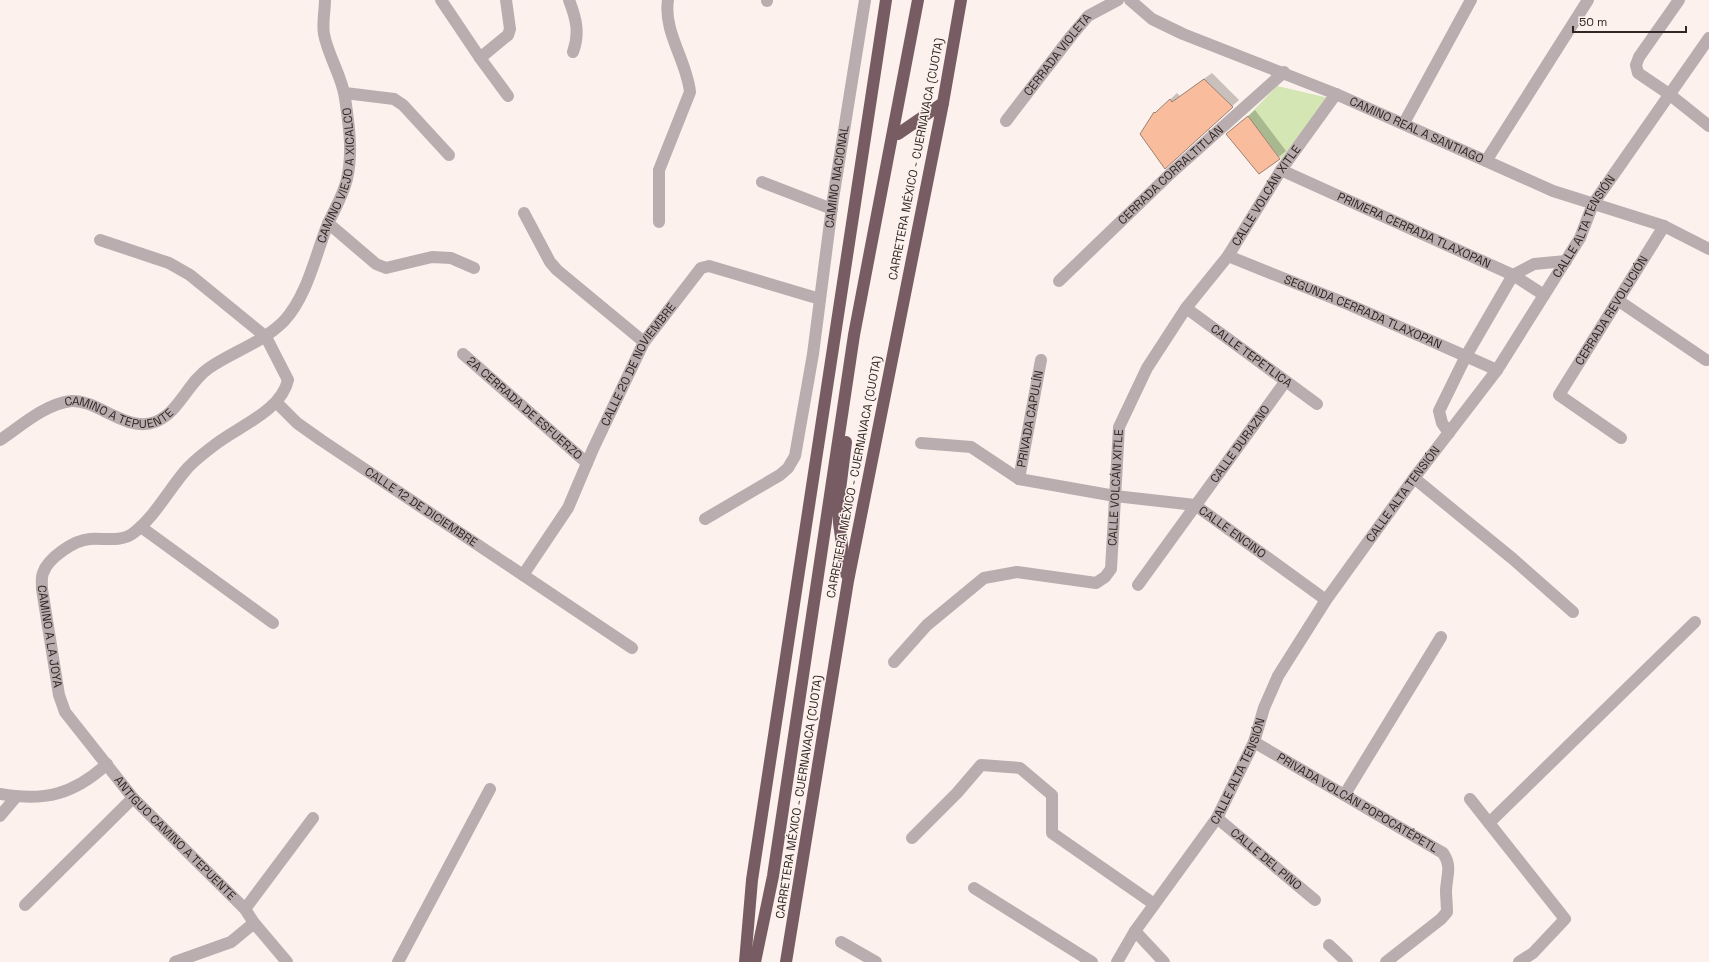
<svg xmlns="http://www.w3.org/2000/svg" width="1709" height="962" viewBox="0 0 1709 962" font-family="'Space Grotesk',sans-serif">
  <style>
    .green { fill: #d3e6b3 }
    .shadow { fill: #0003 }
    .building { fill: #f9bd9e; stroke: #9a8275 }
    .lines { fill: none; stroke-linecap: round; stroke-linejoin: round }
    .minor { stroke: #baadb0; stroke-width: 12 }
    .highway { stroke: #775d63; stroke-width: 12 }
    .labels { text-anchor: middle; stroke-width: 3; stroke-linejoin: round; paint-order: stroke }
    .street-label { font-size: 12px; fill: #312722; stroke: #fcf1ec }
  </style>
  <rect width="100%" height="100%" fill="#fcf1ec"/>
  <path class="green" d="M1277,86L1329,98L1281,159L1248,116Z"/>
  <g class="shadow">
    <path d="M1212,73L1239,100L1165,167L1141,134L1155,112V114L1177,93L1180,96Z"/>
    <path d="M1255,110L1286,151L1259,173L1228,134Z"/>
  </g>
  <g class="building">
    <path d="M1204,79L1233,107L1165,169L1140,134L1154,112L1155,113L1170,99L1172,102Z"/>
    <path d="M1248,116L1280,159L1259,174L1226,134Z"/>
  </g>
  <g class="lines">
    <g class="minor">
      <path d="M441,0L480,58L508,35L510,29L506,0"/>
      <path d="M569,0C576,18 580,33 573,52"/>
      <path id="s1" d="M1130,0L1152,19L1183,34L1336,94L1553,191L1664,226L1709,249"/>
      <path d="M1679,0L1639,57L1636,65L1638,73L1669,94L1709,126"/>
      <path d="M767,1V0"/>
      <path d="M480,58L508,96"/>
      <path d="M345,93L394,99L403,105L449,155"/>
      <path id="s2" d="M1006,121L1072,35L1088,16L1118,0"/>
      <path d="M1404,123L1471,0"/>
      <path d="M1486,161L1588,0"/>
      <path id="s3" d="M1281,170L1513,275L1544,295"/>
      <path d="M762,182L832,209"/>
      <path d="M524,213L550,262L557,270L644,342"/>
      <path d="M659,222V170L690,92C687,61 663,32 668,0"/>
      <path d="M328,223L376,264L386,268L432,257L451,258L474,268"/>
      <path id="s4" d="M100,240L169,263L190,275L266,337L288,380C281,412 236,427 212,447C203,454 192,462 185,471C168,491 154,518 132,534C121,542 103,538 90,539C74,540 48,558 43,573C41,578 42,584 42,589L59,695L65,712L133,798L245,909L254,923L287,962"/>
      <path id="s5" d="M1228,256L1350,305L1497,370"/>
      <path id="s6" d="M1059,281L1170,174L1284,72"/>
      <path d="M1619,301L1706,360"/>
      <path id="s7" d="M1186,308L1317,404"/>
      <path id="s8" d="M463,354L587,463"/>
      <path id="s9" d="M277,403L297,423L321,440L632,648"/>
      <path d="M1449,433L1442,423L1439,411L1466,356L1513,275L1534,264L1566,261"/>
      <path id="s10" d="M1621,438L1559,395L1664,226"/>
      <path id="s11" d="M0,440C21,426 45,404 71,401C97,399 126,433 155,422C179,413 188,382 209,368C234,351 262,343 284,321C307,296 315,257 327,226C334,210 343,196 347,179C353,152 349,125 345,98C342,76 328,56 324,34C322,23 325,11 325,0"/>
      <path id="s12" d="M921,443L971,447L1019,479L1115,496L1195,505L1326,600"/>
      <path d="M1414,478L1513,559L1573,612"/>
      <path id="s13" d="M1019,479L1041,360"/>
      <path id="s14" d="M705,519L780,475L788,468L795,456L813,354L833,199L865,0"/>
      <path d="M141,527L273,623"/>
      <path id="s15" d="M523,575L568,508L593,449L644,342L701,268L709,266L820,299"/>
      <path id="s16" d="M1138,585L1285,382"/>
      <path id="s17" d="M894,662L927,625L984,578L1017,572L1096,583L1105,577L1111,569L1119,427L1147,368L1186,308L1228,256L1281,170L1336,94"/>
      <path id="s18" d="M1254,742L1443,853C1452,866 1447,875 1446,890C1446,897 1447,905 1447,912L1441,919L1386,962"/>
      <path d="M0,794C45,802 74,794 107,764"/>
      <path d="M1345,794L1441,637"/>
      <path d="M1470,799L1565,919L1533,953L1519,962"/>
      <path d="M0,816L16,797"/>
      <path id="s19" d="M1217,818L1315,900"/>
      <path d="M1489,823L1695,622"/>
      <path d="M912,838L957,793L981,765L1020,768L1052,795V833L1154,904"/>
      <path d="M974,888L1092,962"/>
      <path d="M25,905L133,798"/>
      <path d="M245,909L313,818"/>
      <path d="M1135,931L1164,962"/>
      <path d="M841,942L876,962"/>
      <path d="M1329,945L1347,962"/>
      <path d="M175,962L231,942L254,923"/>
      <path d="M398,962L490,789"/>
      <path id="s20" d="M1117,962L1135,931L1217,818L1254,742L1264,708L1278,676L1326,600L1414,478L1497,370L1580,238L1593,204L1709,38"/>
    </g>
    <g class="highway">
      <path d="M898,134L943,103"/>
      <path d="M846,442L839,498V523L846,574"/>
      <path d="M745,962L752,880L886,0"/>
      <path d="M755,962L773,876L854,335L918,0"/>
      <path d="M786,962L848,581L943,103L961,0"/>
    </g>
  </g>
  <g class="labels">
    <g class="street-label">
      <text dy="4" stroke="none"><textPath href="#s2" startOffset="84">CERRADA VIOLETA</textPath></text>
      <text dy="4" stroke="none"><textPath href="#s1" startOffset="316">CAMINO REAL A SANTIAGO</textPath></text>
      <text transform="translate(916 159) rotate(-79)" y="4">CARRETERA MÉXICO - CUERNAVACA (CUOTA)</text>
      <text dy="4" stroke="none"><textPath href="#s11" startOffset="494">CAMINO VIEJO A XICALCO</textPath></text>
      <text dy="4" stroke="none"><textPath href="#s6" startOffset="154">CERRADA CORRALTITLÁN</textPath></text>
      <text dy="4" stroke="none"><textPath href="#s14" startOffset="394">CAMINO NACIONAL</textPath></text>
      <text dy="4" stroke="none"><textPath href="#s17" startOffset="675">CALLE VOLCÁN XITLE</textPath></text>
      <text dy="4" stroke="none"><textPath href="#s20" startOffset="875">CALLE ALTA TENSIÓN</textPath></text>
      <text dy="4" stroke="none"><textPath href="#s3" startOffset="146">PRIMERA CERRADA TLAXOPAN</textPath></text>
      <text dy="4" stroke="none"><textPath href="#s10" startOffset="175">CERRADA REVOLUCIÓN</textPath></text>
      <text dy="4" stroke="none"><textPath href="#s5" startOffset="146">SEGUNDA CERRADA TLAXOPAN</textPath></text>
      <text dy="4" stroke="none"><textPath href="#s7" startOffset="81">CALLE TEPETLICA</textPath></text>
      <text dy="4" stroke="none"><textPath href="#s15" startOffset="241">CALLE 20 DE NOVIEMBRE</textPath></text>
      <text dy="4" stroke="none"><textPath href="#s11" startOffset="133">CAMINO A TEPUENTE</textPath></text>
      <text dy="4" stroke="none"><textPath href="#s8" startOffset="82">2A CERRADA DE ESFUERZO</textPath></text>
      <text dy="4" stroke="none"><textPath href="#s13" startOffset="61">PRIVADA CAPULÍN</textPath></text>
      <text dy="4" stroke="none"><textPath href="#s16" startOffset="174">CALLE DURAZNO</textPath></text>
      <text transform="translate(854 477) rotate(-79)" y="4">CARRETERA MÉXICO - CUERNAVACA (CUOTA)</text>
      <text dy="4" stroke="none"><textPath href="#s17" startOffset="339">CALLE VOLCÁN XITLE</textPath></text>
      <text dy="4" stroke="none"><textPath href="#s20" startOffset="551">CALLE ALTA TENSIÓN</textPath></text>
      <text dy="4" stroke="none"><textPath href="#s9" startOffset="178">CALLE 12 DE DICIEMBRE</textPath></text>
      <text dy="4" stroke="none"><textPath href="#s12" startOffset="332">CALLE ENCINO</textPath></text>
      <text dy="4" stroke="none"><textPath href="#s4" startOffset="633">CAMINO A LA JOYA</textPath></text>
      <text dy="4" stroke="none"><textPath href="#s20" startOffset="227">CALLE ALTA TENSIÓN</textPath></text>
      <text transform="translate(799 797) rotate(-81)" y="4">CARRETERA MÉXICO - CUERNAVACA (CUOTA)</text>
      <text dy="4" stroke="none"><textPath href="#s18" startOffset="120">PRIVADA VOLCÁN POPOCATÉPETL</textPath></text>
      <text dy="4" stroke="none"><textPath href="#s4" startOffset="878">ANTIGUO CAMINO A TEPUENTE</textPath></text>
      <text dy="4" stroke="none"><textPath href="#s19" startOffset="64">CALLE DEL PINO</textPath></text>
    </g>
  </g>
  <path d="M1573 26v6h113v-6" fill="none" stroke="#312722" stroke-width="2"/>
  <text x="1579" y="26" font-size="12" fill="#312722" stroke="#fcf1ec" stroke-width="3" paint-order="stroke">50 m</text>
</svg>
